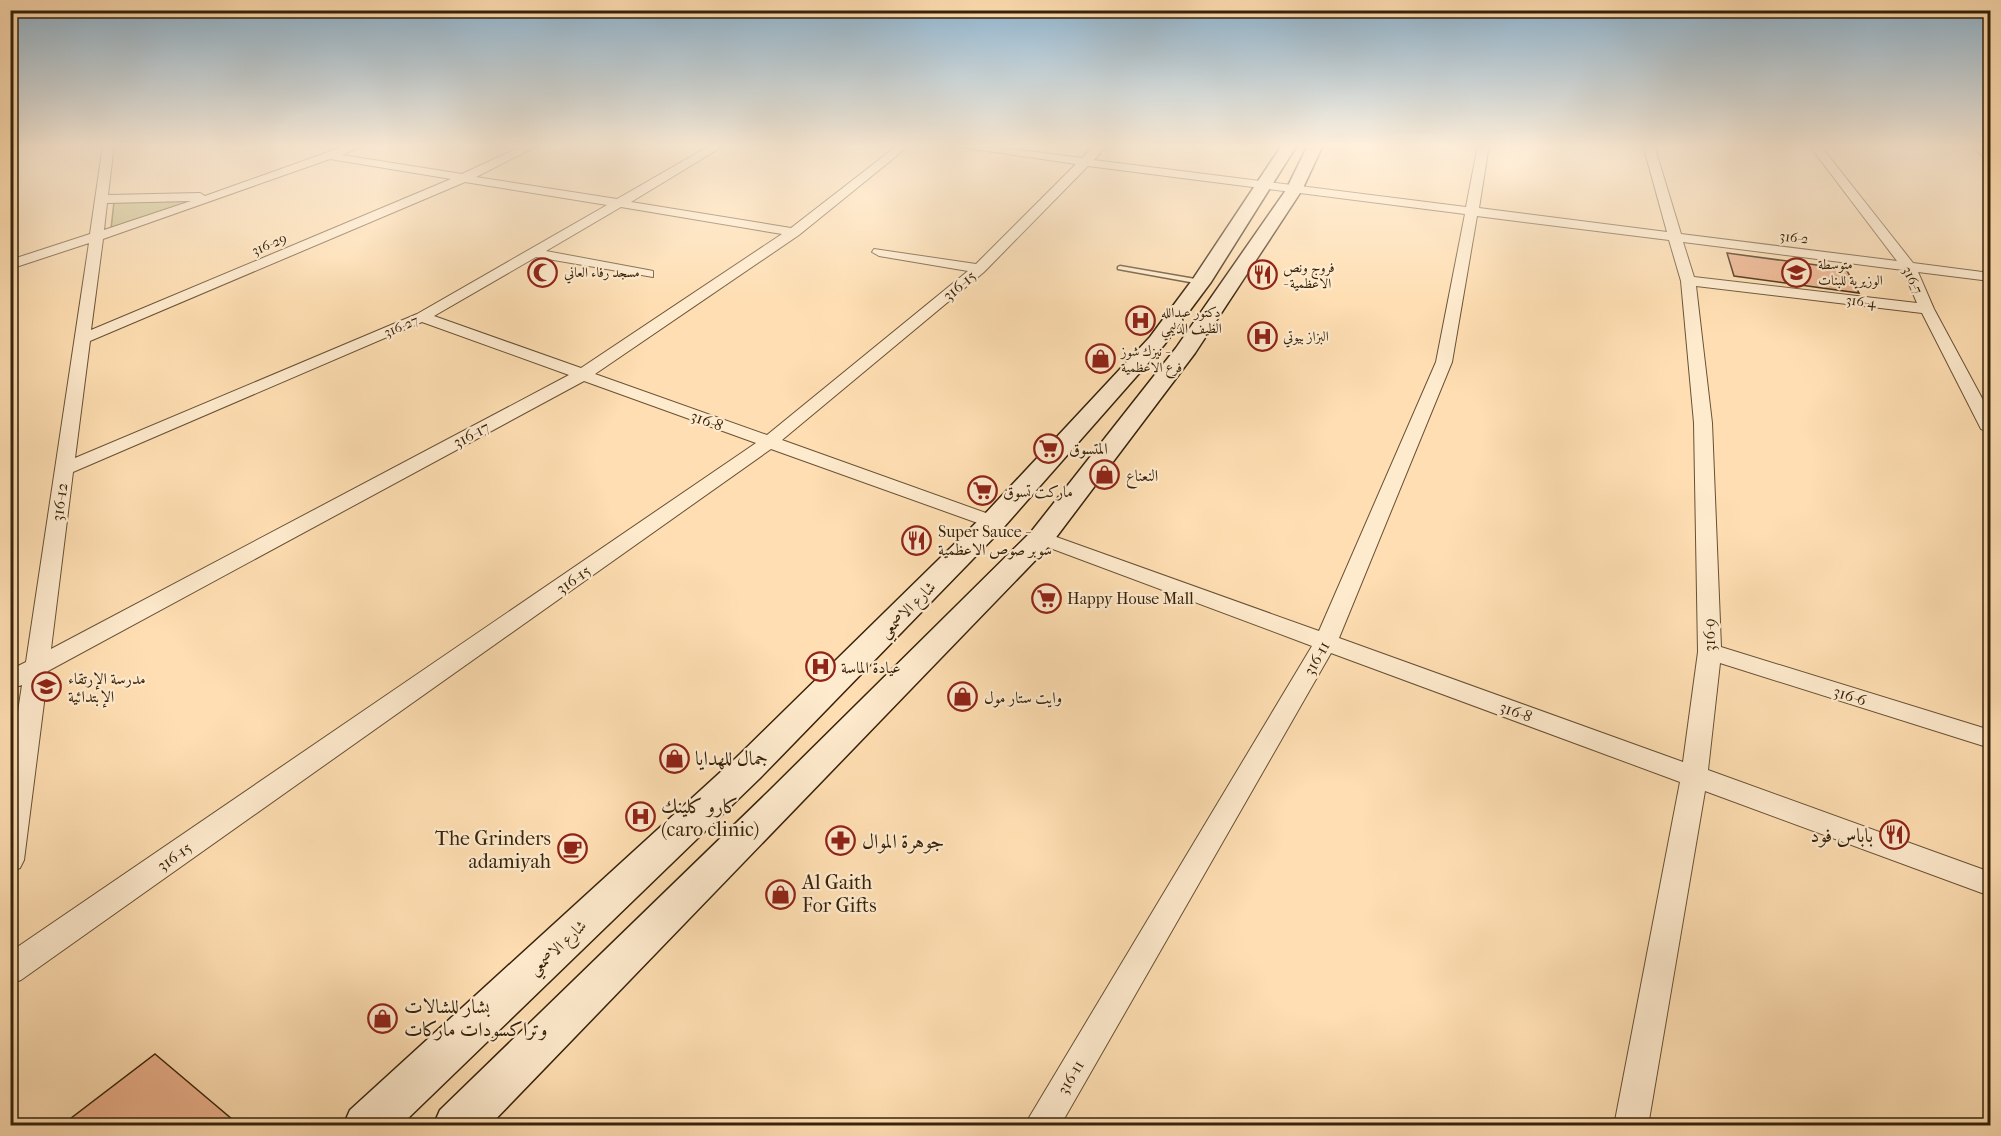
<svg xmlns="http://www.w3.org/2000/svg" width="2001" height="1136" viewBox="0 0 2001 1136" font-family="'IM FELL French Canon',Amiri,serif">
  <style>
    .green { fill: #c5c088; stroke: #7e7149; stroke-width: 1.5 }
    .building { fill: #edb18c; stroke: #36220a; stroke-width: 1.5 }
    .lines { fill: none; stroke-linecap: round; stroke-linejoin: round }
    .lane-casing { stroke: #685134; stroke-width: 3 }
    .street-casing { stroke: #685134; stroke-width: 2 }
    .secondary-casing { stroke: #36220a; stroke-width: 3 }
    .lane { fill: #feeacd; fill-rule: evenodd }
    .street { fill: #feeacd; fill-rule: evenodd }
    .secondary { fill: #feeacd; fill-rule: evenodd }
    .labels { text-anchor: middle; stroke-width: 4.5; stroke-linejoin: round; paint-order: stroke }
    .far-street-label { font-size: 14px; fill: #36220a; stroke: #feeacd }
    .far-poi-label { font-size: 14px; fill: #36220a; stroke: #feeacd; text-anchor: start }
    .street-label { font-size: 16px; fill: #36220a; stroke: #feeacd }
    .poi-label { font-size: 16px; fill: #36220a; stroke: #feeacd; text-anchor: start }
    .near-poi-label { font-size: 20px; fill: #36220a; stroke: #feeacd; text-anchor: start }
  </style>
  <rect width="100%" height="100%" fill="#fedeb2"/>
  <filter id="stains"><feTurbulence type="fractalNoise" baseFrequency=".00333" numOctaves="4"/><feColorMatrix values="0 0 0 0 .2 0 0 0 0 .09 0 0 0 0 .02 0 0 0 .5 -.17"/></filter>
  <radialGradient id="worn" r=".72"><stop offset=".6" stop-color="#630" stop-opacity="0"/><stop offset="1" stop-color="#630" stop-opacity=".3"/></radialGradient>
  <path class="green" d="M189,200L194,201L111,229L114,202Z"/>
  <g class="building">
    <path d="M1727,253L1846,269L1859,293L1734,276Z"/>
    <path d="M155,1054L239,1125H62Z"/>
  </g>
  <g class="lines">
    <defs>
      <path id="lane" d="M1120,266L1201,280L1205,282L1201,284L1118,269V267Z"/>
      <g id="street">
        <path d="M103,145H114L108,195L200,193L205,196L348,145H364L342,155L462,174L524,145H539L476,177L617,199L711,145H725L631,202L791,228L898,145H910L799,235L595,374L767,435L968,271L879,256L872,252L874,249L976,264L1076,164L946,145H980L1082,158L1095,145H1107L1094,160L1466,207L1478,145H1489L1479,208L1667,232L1643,145H1654L1681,234L1897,261L1809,145H1820L1913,263L1990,273V281L1918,272L1934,309L1990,413V434L1981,429L1922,313L1696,286L1712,423L1721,647L1990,730V748L1720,663L1708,770L1990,872V896L1705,791L1648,1126H1614L1680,782L1331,653L1060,1126H1024L1312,646L1034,542L1031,538L1034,534H1048L1319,631L1436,362L1465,214L1088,166L984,272L782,440L1000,518L1003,522L1000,526H986L771,449L21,980L10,984V952L756,443L584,381L48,671L24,860L20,868L10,872V764L22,685L10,689V670L26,662L89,243L10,269V260L90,234ZM330,159L451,179L91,330L103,239ZM465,182L607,205L417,314L75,458L90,341ZM191,201L104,230L107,203ZM621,207L782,234L581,368L434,316L536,257L653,277V271L648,270L546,251ZM1477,216L1669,240L1681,281L1694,423L1698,652L1683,762L1339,638L1452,362ZM1683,242L1903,270L1917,303L1694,277ZM422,322L569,375L51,649L73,472Z"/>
        <path d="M1972,145H1984L1990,152V161L1986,160Z"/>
      </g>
      <g id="secondary">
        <path d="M1282,145H1297L1211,282L1164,345L1003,528L760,778L400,1126H343L350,1110L736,758L983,516L1150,337L1193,279Z"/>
        <path d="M1308,145H1323L1302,190L1195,353L1051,544L489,1126H433L440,1110L768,792L1031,532L1176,348L1286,190Z"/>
      </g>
    </defs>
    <use href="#lane" class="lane-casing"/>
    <use href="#street" class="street-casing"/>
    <use href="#secondary" class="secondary-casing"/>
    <use href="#lane" class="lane"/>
    <use href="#street" class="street"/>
    <use href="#secondary" class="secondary"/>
  </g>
  <linearGradient id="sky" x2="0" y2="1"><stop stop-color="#8db6d4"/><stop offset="0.48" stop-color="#fff0dc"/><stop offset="1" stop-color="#fff0dc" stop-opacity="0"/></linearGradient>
  <rect width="2001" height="304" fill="url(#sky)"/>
  <defs>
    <symbol id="mosque-ring" viewBox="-11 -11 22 22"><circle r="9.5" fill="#feeacd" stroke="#8f2418" stroke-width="1.5"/><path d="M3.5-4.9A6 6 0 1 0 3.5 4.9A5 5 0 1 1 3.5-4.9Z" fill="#8f2418"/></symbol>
    <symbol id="school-ring" viewBox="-11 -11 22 22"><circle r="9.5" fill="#feeacd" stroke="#8f2418" stroke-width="1.5"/><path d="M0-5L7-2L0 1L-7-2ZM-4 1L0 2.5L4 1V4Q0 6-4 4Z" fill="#8f2418"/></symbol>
    <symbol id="restaurant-ring" viewBox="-11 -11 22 22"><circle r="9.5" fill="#feeacd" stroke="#8f2418" stroke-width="1.5"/><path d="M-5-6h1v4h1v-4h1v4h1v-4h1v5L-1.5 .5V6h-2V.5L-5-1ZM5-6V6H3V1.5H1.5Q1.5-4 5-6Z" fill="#8f2418"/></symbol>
    <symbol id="hospital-ring" viewBox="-11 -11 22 22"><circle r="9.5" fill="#feeacd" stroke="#8f2418" stroke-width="1.5"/><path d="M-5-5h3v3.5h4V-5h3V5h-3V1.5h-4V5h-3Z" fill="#8f2418"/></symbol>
    <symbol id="shop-ring" viewBox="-11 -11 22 22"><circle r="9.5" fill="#feeacd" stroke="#8f2418" stroke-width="1.5"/><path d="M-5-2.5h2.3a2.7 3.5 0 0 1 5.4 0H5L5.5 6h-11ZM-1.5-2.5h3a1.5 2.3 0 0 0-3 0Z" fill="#8f2418"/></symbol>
    <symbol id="supermarket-ring" viewBox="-11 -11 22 22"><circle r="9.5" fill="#feeacd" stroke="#8f2418" stroke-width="1.5"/><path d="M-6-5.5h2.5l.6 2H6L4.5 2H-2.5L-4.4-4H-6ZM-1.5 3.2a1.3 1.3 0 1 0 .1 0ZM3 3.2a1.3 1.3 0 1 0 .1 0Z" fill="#8f2418"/></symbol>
    <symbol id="pharmacy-ring" viewBox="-11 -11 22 22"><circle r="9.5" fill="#feeacd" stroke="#8f2418" stroke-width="1.5"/><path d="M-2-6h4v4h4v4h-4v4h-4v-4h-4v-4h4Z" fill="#8f2418"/></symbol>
    <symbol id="cafe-ring" viewBox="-11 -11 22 22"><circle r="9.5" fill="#feeacd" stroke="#8f2418" stroke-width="1.5"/><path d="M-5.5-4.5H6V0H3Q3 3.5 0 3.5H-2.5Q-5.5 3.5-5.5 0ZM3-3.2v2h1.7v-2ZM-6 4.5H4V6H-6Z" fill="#8f2418"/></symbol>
  </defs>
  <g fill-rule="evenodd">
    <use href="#mosque-ring" x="526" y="256" width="33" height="33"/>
    <use href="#school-ring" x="1780" y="256" width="33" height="33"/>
    <use href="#restaurant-ring" x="1246" y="258" width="33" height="33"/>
    <use href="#hospital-ring" x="1124" y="304" width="33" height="33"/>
    <use href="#hospital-ring" x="1246" y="320" width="33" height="33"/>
    <use href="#shop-ring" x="1084" y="342" width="33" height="33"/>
    <use href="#supermarket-ring" x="1032" y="432" width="33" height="33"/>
    <use href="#shop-ring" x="1088" y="458" width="33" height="33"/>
    <use href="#supermarket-ring" x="966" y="474" width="33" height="33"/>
    <use href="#restaurant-ring" x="900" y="524" width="33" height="33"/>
    <use href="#supermarket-ring" x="1030" y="582" width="33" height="33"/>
    <use href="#hospital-ring" x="804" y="650" width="33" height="33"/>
    <use href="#school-ring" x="30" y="670" width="33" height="33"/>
    <use href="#shop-ring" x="946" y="680" width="33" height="33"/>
    <use href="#shop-ring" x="658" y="742" width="33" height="33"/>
    <use href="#hospital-ring" x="624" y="800" width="33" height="33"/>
    <use href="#restaurant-ring" x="1878" y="818" width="33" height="33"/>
    <use href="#pharmacy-ring" x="824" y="824" width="33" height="33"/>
    <use href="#cafe-ring" x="556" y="832" width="33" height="33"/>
    <use href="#shop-ring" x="764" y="878" width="33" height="33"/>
    <use href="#shop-ring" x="366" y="1002" width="33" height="33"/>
  </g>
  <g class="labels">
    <g class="far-street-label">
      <text transform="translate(1794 237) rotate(7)" y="5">316-2</text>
      <text transform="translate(269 244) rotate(-23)" y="5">316-29</text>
      <text transform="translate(1913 280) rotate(64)" y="5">316-7</text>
      <text transform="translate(1861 301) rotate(7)" y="5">316-4</text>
      <text transform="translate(401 326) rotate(-23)" y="5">316-27</text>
    </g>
    <g class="far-poi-label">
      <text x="1818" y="269">متوسطة<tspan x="1818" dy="16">الوزيرية للبنات</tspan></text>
      <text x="1283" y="272">فروج ونص<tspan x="1283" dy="16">- الاعظمية</tspan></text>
      <text x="564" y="277">مسجد رفاء العاني</text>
      <text x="1161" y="317">دكتور عبدالله<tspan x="1161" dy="16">الطيف الدليمي</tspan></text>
      <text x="1283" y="341">البزاز بيوتي</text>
      <text x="1121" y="356">نيزك شوز -<tspan x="1121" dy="16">فرع الاعظمية</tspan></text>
    </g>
    <g class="street-label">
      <text transform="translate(959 285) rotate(-40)" y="6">316-15</text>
      <text transform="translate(707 420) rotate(20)" y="6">316-8</text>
      <text transform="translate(471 434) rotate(-28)" y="6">316-17</text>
      <text transform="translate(59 502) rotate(-82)" y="6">316-12</text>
      <text transform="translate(573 579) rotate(-35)" y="6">316-15</text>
      <text transform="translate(907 609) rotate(-45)" y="6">شارع الاصمعي</text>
      <text transform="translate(1709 635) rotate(-90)" y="6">316-9</text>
      <text transform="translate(1316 658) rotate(-61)" y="6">316-11</text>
      <text transform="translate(1850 695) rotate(17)" y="6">316-6</text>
      <text transform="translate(1516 711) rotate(20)" y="6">316-8</text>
      <text transform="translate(174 856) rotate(-35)" y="6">316-15</text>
      <text transform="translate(557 947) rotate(-43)" y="6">شارع الاصمعي</text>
      <text transform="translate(1070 1077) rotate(-60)" y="6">316-11</text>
    </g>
    <g class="poi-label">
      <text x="1069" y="454">المتسوق</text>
      <text x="1126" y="481">النعناع</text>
      <text x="1003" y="497">ماركت تسوق</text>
      <text x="938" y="537">Super Sauce -<tspan x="938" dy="18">سوبر صوص الاعظمية</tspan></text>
      <text x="1067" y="604">Happy House Mall</text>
      <text x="841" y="673">عيادة الماسة</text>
      <text x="68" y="684">مدرسة الإرتقاء<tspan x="68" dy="18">الإبتدائية</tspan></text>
      <text x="984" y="703">وايت ستار مول</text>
    </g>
    <g class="near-poi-label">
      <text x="695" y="765">جمال للهدايا</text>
      <text x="661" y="813">كارو كلينك<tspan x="661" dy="23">(caro clinic)</tspan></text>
      <text x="1873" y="842" text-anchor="end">باباس فود</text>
      <text x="551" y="845" text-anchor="end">The Grinders<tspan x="551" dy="23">adamiyah</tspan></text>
      <text x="862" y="848">جوهرة الموال</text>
      <text x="802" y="889">Al Gaith<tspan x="802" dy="23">For Gifts</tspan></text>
      <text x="404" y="1013">بشار للشالات<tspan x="404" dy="23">وتراكسودات ماركات</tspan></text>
    </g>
  </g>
  <rect width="2001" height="1136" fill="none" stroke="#fedeb2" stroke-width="36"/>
  <rect x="12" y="12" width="1977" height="1112" fill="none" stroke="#36220a" stroke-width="3"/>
  <rect x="18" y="18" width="1965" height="1100" fill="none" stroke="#36220a" stroke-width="1.5"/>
  <rect width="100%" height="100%" filter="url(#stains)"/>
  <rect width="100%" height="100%" fill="url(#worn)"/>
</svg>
